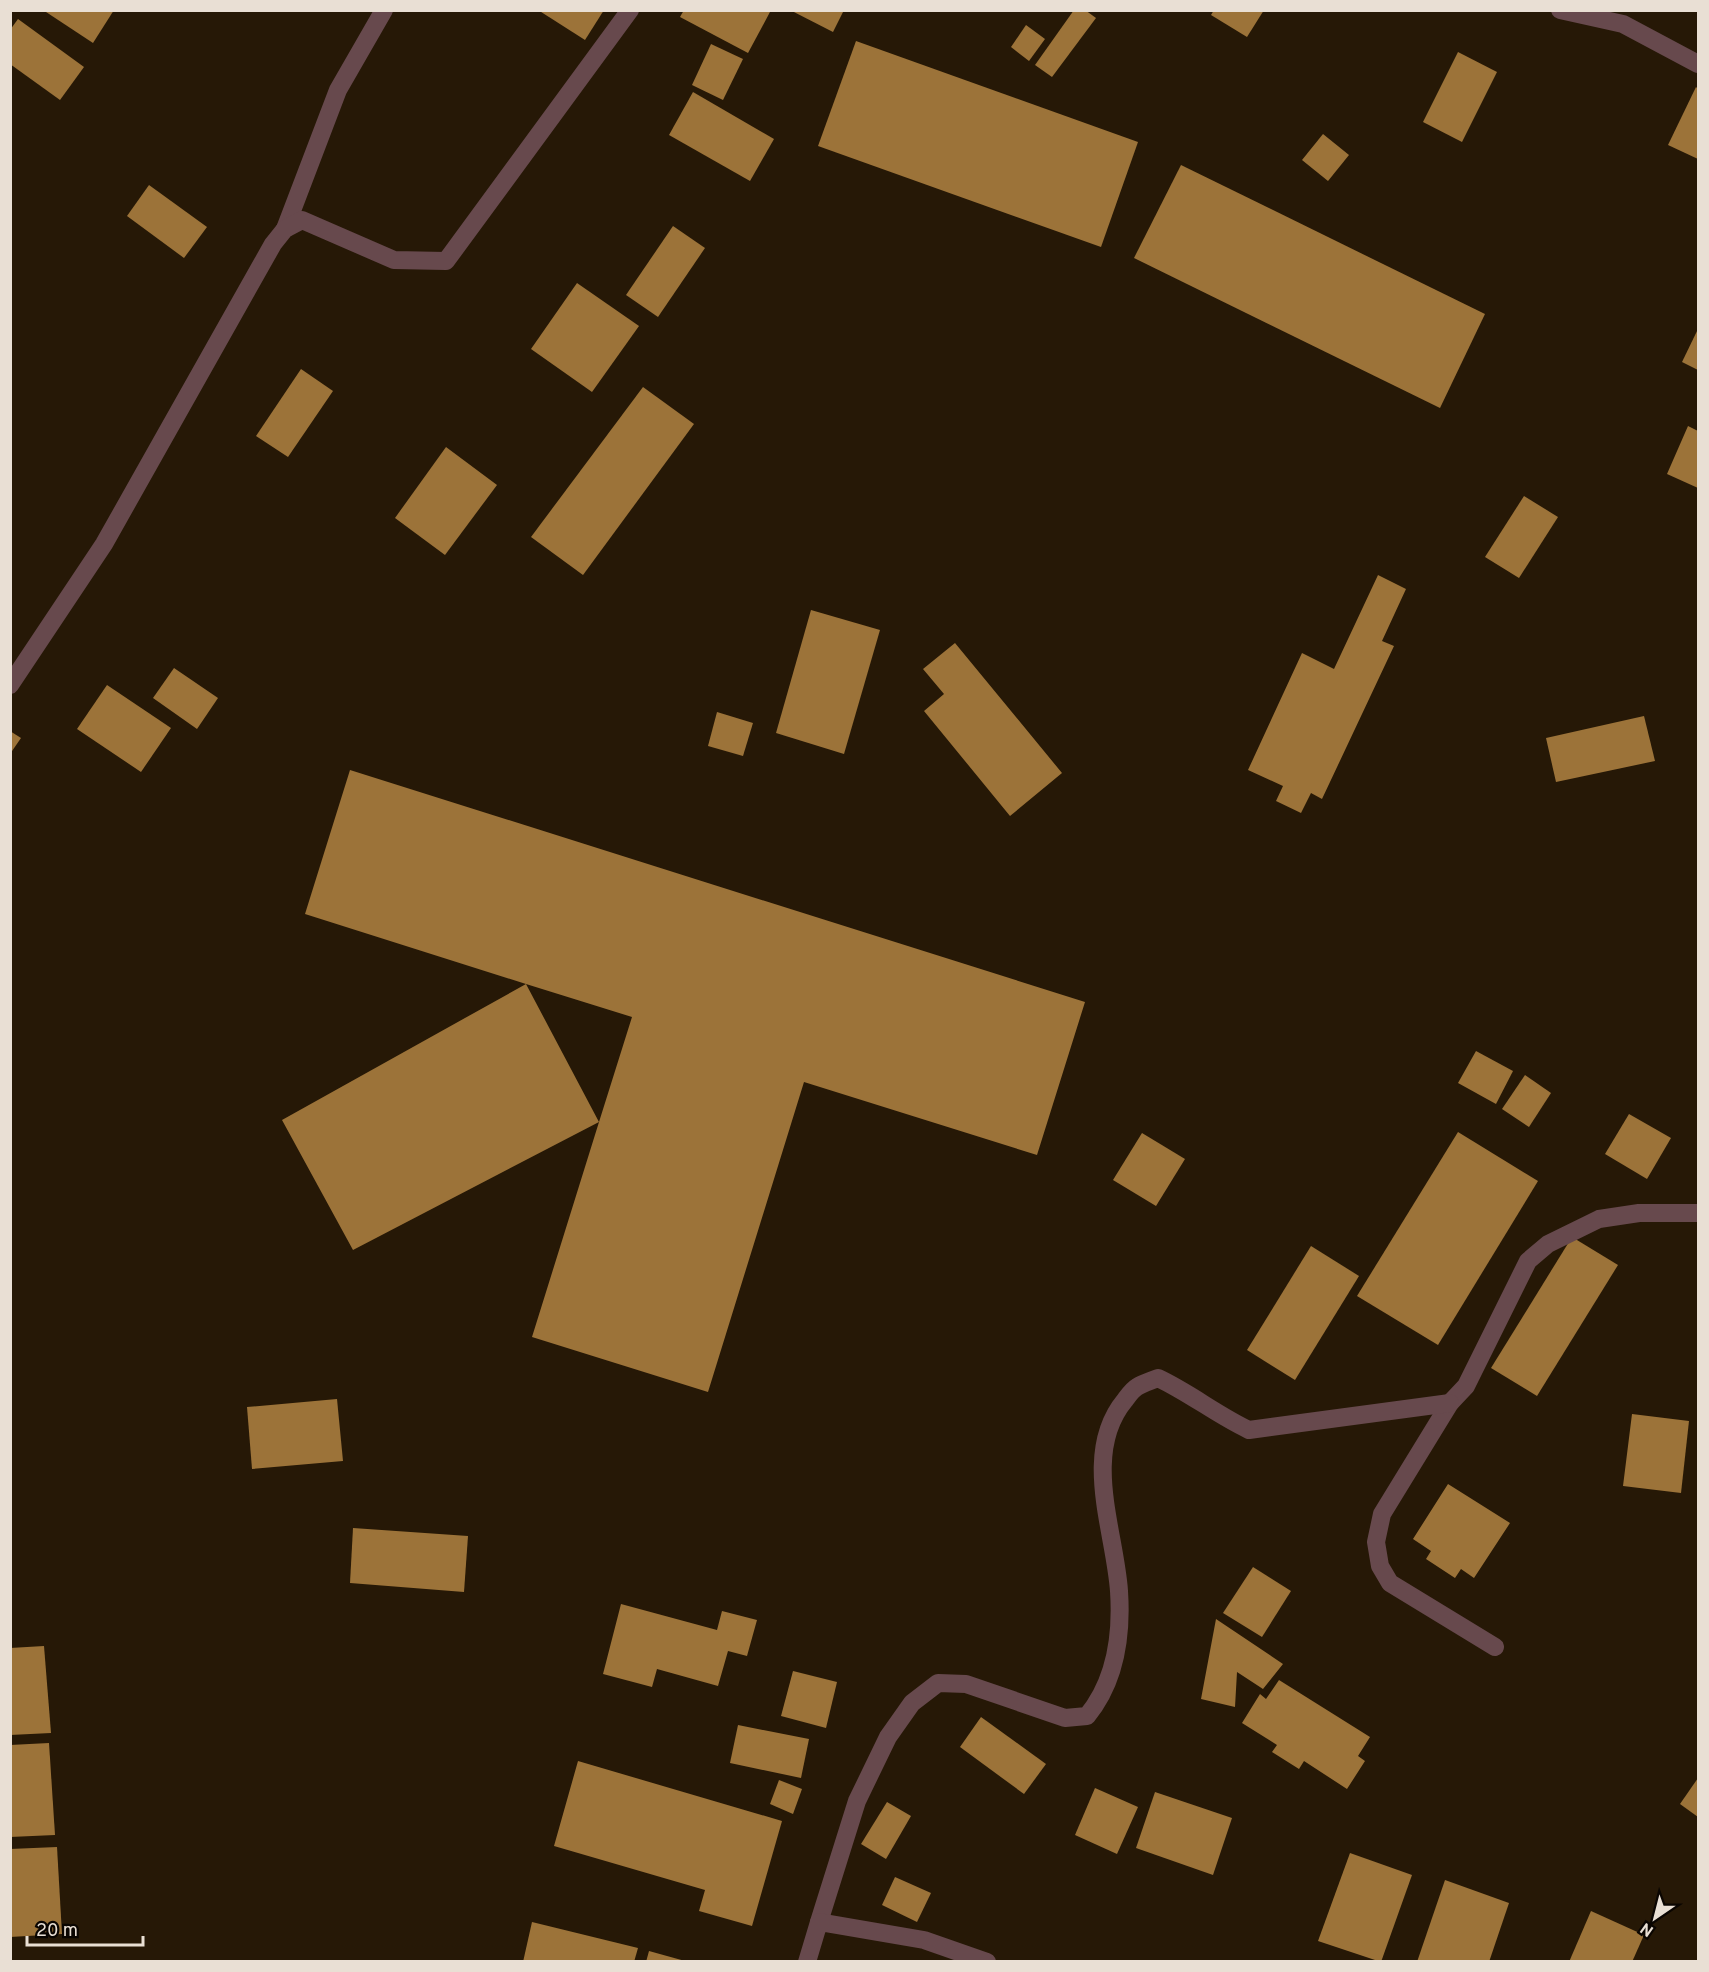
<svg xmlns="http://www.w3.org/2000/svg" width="1709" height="1972" viewBox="0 0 1709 1972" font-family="Overpass,sans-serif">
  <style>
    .building { fill: #9c7339 }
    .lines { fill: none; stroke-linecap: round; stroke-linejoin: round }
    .street { stroke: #67494d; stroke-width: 18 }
  </style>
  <rect width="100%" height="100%" fill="#261806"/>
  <g class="building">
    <path d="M43,10H114L93,43Z"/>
    <path d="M538,10H604L585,40Z"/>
    <path d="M684,10H766L770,12L748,53L680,17Z"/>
    <path d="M790,10H844L833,32Z"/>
    <path d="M1074,10H1085L1096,18L1052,77L1035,65Z"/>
    <path d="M1214,10H1264L1247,37L1211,15Z"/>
    <path d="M18,19L84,67L60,100L10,64V30Z"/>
    <path d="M1026,25L1045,39L1029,61L1011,47Z"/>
    <path d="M856,41L1138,142L1101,247L818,146Z"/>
    <path d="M711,44L743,59L723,100L692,85Z"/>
    <path d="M1458,52L1497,72L1462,142L1423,122Z"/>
    <path d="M1696,87L1698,89V159L1668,145Z"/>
    <path d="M693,92L774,139L750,181L669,135Z"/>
    <path d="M1323,134L1349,155L1328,181L1302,160Z"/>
    <path d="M1181,165L1485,314L1440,408L1134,258Z"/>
    <path d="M149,185L207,227L184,258L127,216Z"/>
    <path d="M673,226L705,248L658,317L626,295Z"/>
    <path d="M577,283L639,326L592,392L531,349Z"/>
    <path d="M1698,329V370L1682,362Z"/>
    <path d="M301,369L333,391L288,457L256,436Z"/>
    <path d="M643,387L694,424L583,575L531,537Z"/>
    <path d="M1688,426L1698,431V488L1667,474Z"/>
    <path d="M446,447L497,485L445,555L395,518Z"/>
    <path d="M1524,496L1558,517L1519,578L1485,557Z"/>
    <path d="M1378,575L1406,589L1382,641L1394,646L1322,799L1311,793L1301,813L1276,801L1283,786L1248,770L1302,653L1334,669Z"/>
    <path d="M811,610L880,630L844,754L776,733Z"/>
    <path d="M955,643L1062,773L1010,816L924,711L944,694L923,669Z"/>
    <path d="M174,668L218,698L197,729L153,698Z"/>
    <path d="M107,685L171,728L141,772L77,729Z"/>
    <path d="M717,712L753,723L743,756L708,746Z"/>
    <path d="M1644,716L1655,761L1556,782L1546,738Z"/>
    <path d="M10,731L21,738L10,754Z"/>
    <path d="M350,770L1085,1002L1037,1155L804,1082L708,1392L532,1337L599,1122L353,1250L282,1120L526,984L599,1122L632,1017L526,984L305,914Z"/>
    <path d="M1476,1051L1513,1071L1496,1104L1458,1083Z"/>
    <path d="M1525,1075L1551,1093L1529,1127L1502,1109Z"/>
    <path d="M1629,1114L1671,1138L1647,1179L1605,1154Z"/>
    <path d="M1458,1132L1538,1181L1438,1345L1357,1296Z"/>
    <path d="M1142,1133L1185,1159L1156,1206L1113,1180Z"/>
    <path d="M1572,1237L1618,1265L1537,1396L1491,1368Z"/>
    <path d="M1311,1246L1359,1276L1295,1380L1247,1350Z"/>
    <path d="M337,1399L343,1461L252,1469L247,1407Z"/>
    <path d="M1632,1414L1689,1421L1681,1493L1623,1486Z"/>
    <path d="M1448,1484L1510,1523L1474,1578L1461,1569L1455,1578L1426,1559L1431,1551L1413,1539Z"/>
    <path d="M353,1528L468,1536L464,1592L350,1583Z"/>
    <path d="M1253,1567L1291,1591L1262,1637L1223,1613Z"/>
    <path d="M621,1604L717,1630L722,1611L757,1620L747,1656L728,1651L718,1686L657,1669L652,1687L603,1674Z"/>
    <path d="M1216,1619L1283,1664L1263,1689L1237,1672L1235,1707L1201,1699Z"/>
    <path d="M44,1646L51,1733L10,1735V1648Z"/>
    <path d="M793,1671L837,1682L826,1728L781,1716Z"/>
    <path d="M1279,1680L1370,1737L1358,1756L1365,1761L1347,1789L1304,1761L1299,1769L1272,1752L1277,1745L1242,1723L1260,1694L1266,1699Z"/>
    <path d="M981,1717L1046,1764L1024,1794L960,1747Z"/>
    <path d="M738,1725L809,1739L801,1778L730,1763Z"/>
    <path d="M49,1743L55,1835L10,1837V1745Z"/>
    <path d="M578,1761L782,1821L752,1926L699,1911L705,1890L554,1846Z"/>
    <path d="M1698,1778V1817L1680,1804Z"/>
    <path d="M779,1780L802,1789L793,1814L770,1804Z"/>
    <path d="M1095,1788L1138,1807L1117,1854L1075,1835Z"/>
    <path d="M1155,1792L1232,1818L1213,1875L1136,1848Z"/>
    <path d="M887,1802L911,1816L886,1859L861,1844Z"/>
    <path d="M57,1847L62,1934L10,1937V1849Z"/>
    <path d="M1350,1853L1412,1875L1381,1962L1318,1941Z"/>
    <path d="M895,1877L931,1893L917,1922L882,1905Z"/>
    <path d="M1445,1880L1509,1903L1489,1962H1417Z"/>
    <path d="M1591,1911L1644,1935L1632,1962H1569Z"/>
    <path d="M532,1922L638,1948L634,1962H523Z"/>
    <path d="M649,1951L685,1961V1962H646Z"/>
  </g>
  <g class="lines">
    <g class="street">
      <path d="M1560,10L1623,24L1698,64"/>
      <path d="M285,229L338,90L384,10"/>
      <path d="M10,685L104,544L273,244L285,229L302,220L394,260L446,261L630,10"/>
      <path d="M1495,1647L1390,1583L1380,1566L1376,1542L1382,1514L1450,1403L1466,1386L1528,1261L1548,1244L1599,1219L1639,1213H1698"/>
      <path d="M819,1922L857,1801L888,1737L912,1703L938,1683L966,1684L1065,1718L1087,1716C1115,1682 1122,1636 1119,1591C1115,1531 1081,1453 1125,1400C1128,1396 1132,1390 1137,1387C1143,1383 1151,1381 1158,1378C1190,1393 1217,1415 1249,1430L1450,1403"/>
      <path d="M807,1962L819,1922L924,1940L987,1962"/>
    </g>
  </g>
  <rect width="1709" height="1972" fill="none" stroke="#e9dfd4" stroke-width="24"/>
  <g transform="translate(1655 1918) rotate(215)" stroke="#0a0501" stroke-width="4.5" paint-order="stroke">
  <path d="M0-4.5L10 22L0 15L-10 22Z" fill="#e9dfd4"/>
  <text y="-9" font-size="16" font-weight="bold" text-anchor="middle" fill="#e9dfd4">N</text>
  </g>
  <path d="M27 1936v9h116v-9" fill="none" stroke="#e9dfd4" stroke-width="3"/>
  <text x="36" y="1936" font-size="18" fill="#e9dfd4" stroke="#0a0501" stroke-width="4.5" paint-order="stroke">20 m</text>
</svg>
